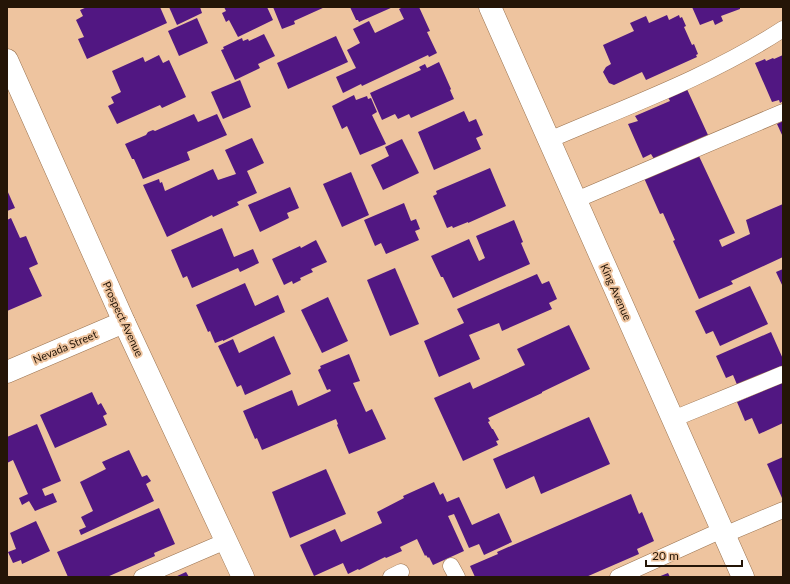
<svg xmlns="http://www.w3.org/2000/svg" width="790" height="584" viewBox="0 0 790 584" font-family="Lato,sans-serif">
  <style>
    .building { fill: #511782 }
    .lines { fill: none; stroke-linecap: round; stroke-linejoin: round }
    .lane-casing { stroke: #9a7350; stroke-width: 17 }
    .street-casing { stroke: #9a7350; stroke-width: 23 }
    .lane { stroke: #fff; stroke-width: 16 }
    .street { stroke: #fff; stroke-width: 22 }
    .labels { text-anchor: middle; stroke-width: 4; stroke-linejoin: round; paint-order: stroke }
    .street-label { font-size: 11px; fill: #241507; stroke: #eec49f }
  </style>
  <rect width="100%" height="100%" fill="#eec49f"/>
  <g class="building">
    <path d="M87,7H126L127,8L130,7H160L167,23L87,59L78,39L84,37L76,20L83,16L80,10Z"/>
    <path d="M169,7H200L202,13L177,25Z"/>
    <path d="M224,7H267L273,20L238,37L229,20L226,22L222,13L226,11Z"/>
    <path d="M273,7H325L294,21L295,24L282,29Z"/>
    <path d="M350,7H393L359,22L358,20H356Z"/>
    <path d="M403,7H419L430,31L427,32L437,53L429,57L428,55L362,86L361,84L343,93L336,77L356,68L347,50L360,43L353,29L369,21L375,33L404,19L399,9Z"/>
    <path d="M692,7H740V9L721,16L723,21L715,25L713,20L700,25Z"/>
    <path d="M667,15L669,20L679,15L680,18L682,17L686,26L684,27L692,45L694,44L698,54L696,55L697,57L646,80L642,72L614,85L609,83L603,72L606,67L611,64L603,45L634,31L630,23L646,16L649,23Z"/>
    <path d="M197,18L208,43L179,56L168,31Z"/>
    <path d="M264,34L275,56L258,64L260,68L235,80L221,50L224,49L223,47L242,38L243,41L248,39L249,41Z"/>
    <path d="M336,36L348,62L288,89L277,63Z"/>
    <path d="M159,55L163,63L169,60L186,97L162,108L160,105L117,124L108,106L114,103L111,97L121,92L112,71L143,57L145,62Z"/>
    <path d="M783,55V101L780,103L779,100L772,102L755,63L765,59L766,61L773,58L774,59Z"/>
    <path d="M439,62L451,89L450,90L454,99L411,118L409,114L398,119L395,114L382,120L370,93L421,70L419,67L425,64L427,68Z"/>
    <path d="M240,80L251,107L223,119L211,92Z"/>
    <path d="M686,87L708,135L654,159L651,154L643,158L628,124L638,121L635,116L670,101L667,95Z"/>
    <path d="M354,95L356,100L367,96L368,99L371,98L377,112L372,115L386,144L360,155L347,126L342,129L332,106Z"/>
    <path d="M464,111L469,122L476,119L483,135L476,138L481,149L434,170L418,132Z"/>
    <path d="M194,114L198,122L217,114L227,135L187,152L190,160L143,179L134,159H132L125,144L146,135L148,132L153,130L155,131Z"/>
    <path d="M783,121V137L777,124Z"/>
    <path d="M252,138L264,163L247,171L257,193L237,202L239,205L213,217L212,215L167,237L143,185L159,179L160,183L162,182L165,191L213,169L218,180L236,174L225,150Z"/>
    <path d="M402,139L419,173L383,190L371,165L389,156L385,147Z"/>
    <path d="M698,154L735,233L719,240L722,247L750,234L746,220L783,204V257L731,281L733,284L699,299L673,241L675,240L663,213L660,214L644,178Z"/>
    <path d="M490,168L506,206L468,223V222L453,228L452,226L447,228L433,196L437,194L436,191Z"/>
    <path d="M351,172L369,215L342,227L323,184Z"/>
    <path d="M290,187L299,208L287,213L289,218L260,232L248,205Z"/>
    <path d="M7,190L15,208L7,211Z"/>
    <path d="M404,203L411,221L416,219L420,229L415,231L419,240L386,254L381,243L375,246L364,220Z"/>
    <path d="M11,218L20,238L26,236L38,264L29,268L42,296L7,311V220Z"/>
    <path d="M514,220L523,242L521,243L530,264L453,298L443,277H441L431,256L469,239L479,261L485,258L476,236Z"/>
    <path d="M222,228L234,257L253,249L259,263L240,272L238,268L192,288L187,276L183,278L171,250Z"/>
    <path d="M316,240L327,262L311,269L313,272L300,278L301,280L293,284L292,281L284,285L272,259L300,246L301,248Z"/>
    <path d="M395,268L419,324L390,336L367,280Z"/>
    <path d="M783,269V287L776,272Z"/>
    <path d="M537,274L542,284L549,281L557,299L549,303L552,309L502,331L499,323L469,335L480,359L439,377L424,341L464,323L457,309Z"/>
    <path d="M245,283L255,306L278,295L285,312L223,341V340L215,343L210,331L208,332L196,305Z"/>
    <path d="M750,286L768,324L720,346L713,331L706,334L695,311Z"/>
    <path d="M328,297L348,341L322,353L301,310Z"/>
    <path d="M569,325L590,369L542,392V393L488,418L490,421L488,422L492,429H493L499,440L496,441L498,445L463,461L434,398L470,382L473,389L525,365L517,349Z"/>
    <path d="M771,332L783,359V367L738,387L733,375L726,378L716,356Z"/>
    <path d="M274,336L291,374L245,395L241,385L237,387L218,346L233,339L239,353Z"/>
    <path d="M349,354L360,381L353,383L366,412L372,409L386,439L349,454L337,425L338,424L336,419L262,450L257,438L255,439L243,411L292,390L298,406L331,391L330,389L327,390L318,370L321,368L320,366Z"/>
    <path d="M783,382V423L759,434L752,418L745,421L737,402Z"/>
    <path d="M92,392L98,405L101,403L107,414L103,416L107,425L55,448L40,415Z"/>
    <path d="M589,417L610,464L541,494L534,476L506,489L493,459Z"/>
    <path d="M37,424L61,481L42,489L45,496L53,493L57,502L35,511L29,501L22,505L19,498L28,494L13,460L7,463V437Z"/>
    <path d="M129,450L142,477L147,475L151,481L146,484L154,501L81,535L79,530L86,527L81,517L93,511L80,482L106,469L102,462Z"/>
    <path d="M783,457V497L782,498L767,464Z"/>
    <path d="M326,469L346,514L290,538L272,492Z"/>
    <path d="M434,482L440,495L443,493L447,502L459,497L472,525L499,513L512,542L484,555L479,544L469,548L454,514L448,516L464,551L433,565L429,557L428,558L426,555L425,556L417,539L400,547L402,551L386,558L385,557L359,570L358,569L348,574L343,563L314,576L300,545L335,529L341,542L382,523L377,512L404,498L403,496Z"/>
    <path d="M631,494L639,514L642,512L654,541L637,549L639,554L586,577H475L470,566L498,554L497,552Z"/>
    <path d="M159,508L175,544L154,553L155,556L107,577H68L57,552Z"/>
    <path d="M36,521L50,551L22,564L21,560L13,563L8,552L16,549L10,533Z"/>
    <path d="M186,572L189,577H175Z"/>
    <path d="M668,573L670,577H658Z"/>
  </g>
  <g class="lines">
    <defs>
      <g id="lane">
        <path d="M549,140C628,106 711,76 783,29"/>
        <path d="M576,200L783,112"/>
        <path d="M673,419L783,374"/>
        <path d="M724,535L783,510"/>
        <path d="M451,566L457,577"/>
        <path d="M142,577L226,541"/>
        <path d="M391,577L401,572"/>
        <path d="M618,577L722,530"/>
      </g>
      <g id="street">
        <path d="M490,7L743,577"/>
        <path d="M7,60L124,322L243,577"/>
        <path d="M7,372L124,322"/>
      </g>
    </defs>
    <use href="#lane" class="lane-casing"/>
    <use href="#street" class="street-casing"/>
    <use href="#lane" class="lane"/>
    <use href="#street" class="street"/>
  </g>
  <g class="labels">
    <g class="street-label">
      <text transform="translate(616 292) rotate(66)" y="4">King Avenue</text>
      <text transform="translate(123 319) rotate(65)" y="4">Prospect Avenue</text>
      <text transform="translate(65 347) rotate(-23)" y="4">Nevada Street</text>
    </g>
  </g>
  <rect width="790" height="584" fill="none" stroke="#241507" stroke-width="16"/>
  <path d="M646 560v6h96v-6" fill="none" stroke="#241507" stroke-width="2"/>
  <text x="652" y="560" font-size="12" fill="#241507" stroke="#eec49f" stroke-width="3" paint-order="stroke">20 m</text>
</svg>
